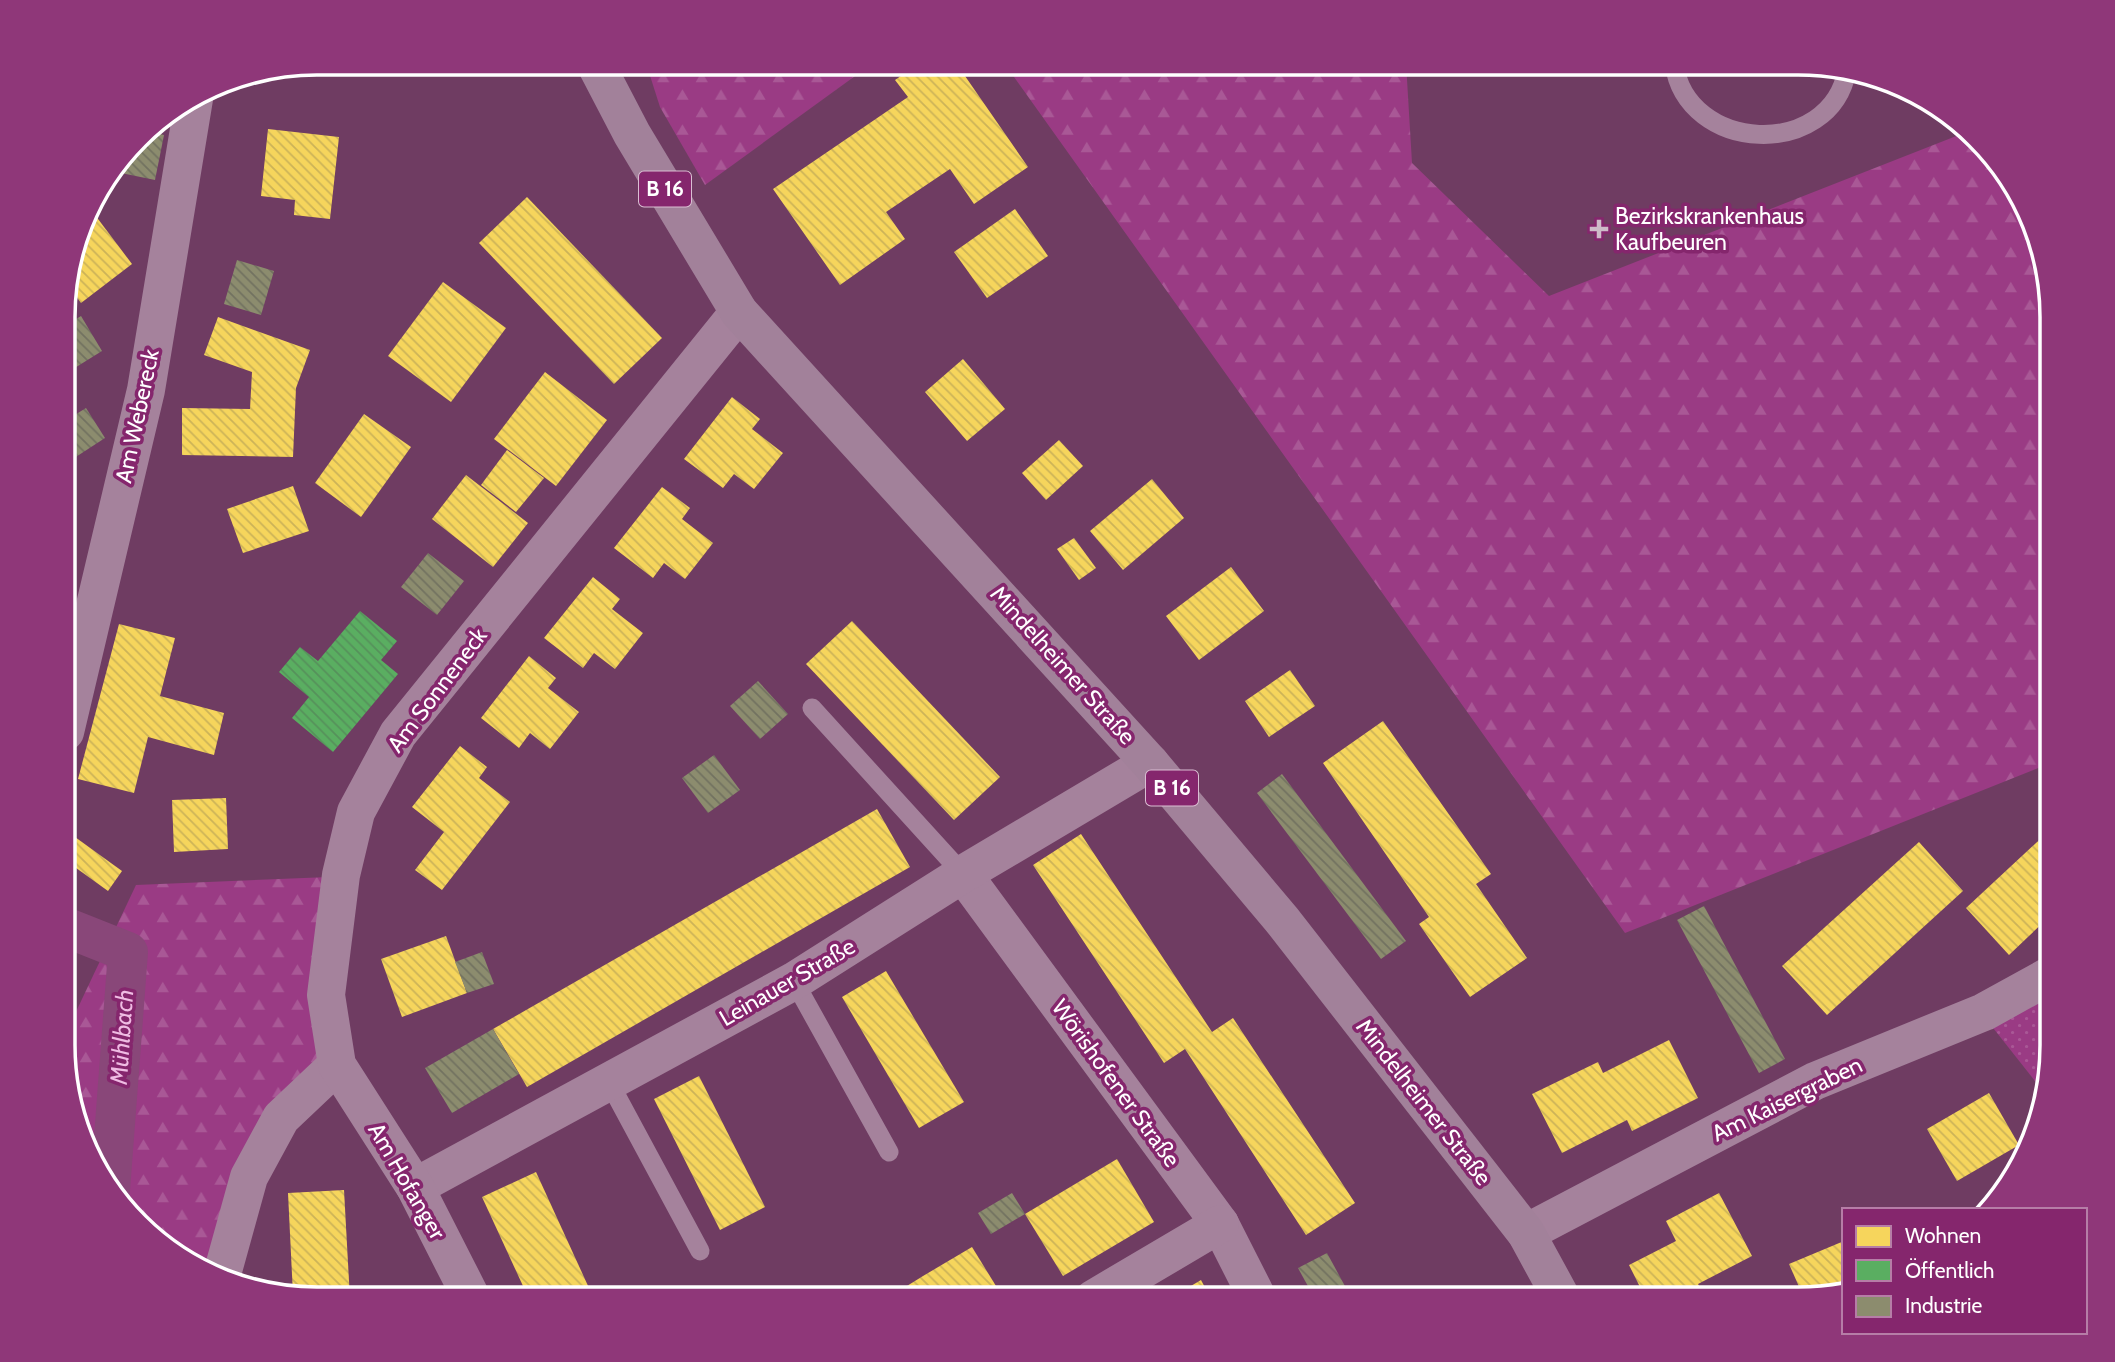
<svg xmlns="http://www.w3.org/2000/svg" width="2115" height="1362" viewBox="0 0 2115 1362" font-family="Cabin,sans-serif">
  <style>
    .grass { fill: url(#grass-dots) }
    .forest { fill: url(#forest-firs) }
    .homes { fill: url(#homes-back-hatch) }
    .public { fill: url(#public-back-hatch) }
    .industry { fill: url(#industry-back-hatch) }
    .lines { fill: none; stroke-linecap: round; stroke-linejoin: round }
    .canal { stroke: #894779; stroke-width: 40 }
    .service { stroke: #a5829c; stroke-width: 19 }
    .minor { stroke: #a5829c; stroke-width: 38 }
    .primary { stroke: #a2819a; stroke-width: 38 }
    .poi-dot { fill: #cdbbc8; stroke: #85266d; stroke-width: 2.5 }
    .labels { text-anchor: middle; stroke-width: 7; stroke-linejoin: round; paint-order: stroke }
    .shield { fill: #85266d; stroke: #dabed3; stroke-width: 2 }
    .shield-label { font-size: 21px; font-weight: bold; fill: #fff }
    .poi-label { font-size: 23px; fill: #fff; stroke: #85266d; text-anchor: start }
    .street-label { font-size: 23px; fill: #fff; stroke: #85266d }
    .water-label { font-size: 24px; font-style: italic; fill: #efbce3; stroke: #85266d }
    .rim { fill: none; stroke: #fff; stroke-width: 3.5 }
  </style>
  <defs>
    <pattern id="grass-dots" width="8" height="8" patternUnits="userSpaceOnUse" patternTransform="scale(1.75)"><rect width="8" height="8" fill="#9a3b84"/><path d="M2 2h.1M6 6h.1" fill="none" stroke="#a95896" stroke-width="1.8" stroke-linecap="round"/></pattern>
    <pattern id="forest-firs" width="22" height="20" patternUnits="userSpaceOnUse" patternTransform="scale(1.75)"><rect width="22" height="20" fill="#9a3b84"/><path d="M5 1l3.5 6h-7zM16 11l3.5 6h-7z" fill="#a95896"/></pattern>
    <pattern id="homes-back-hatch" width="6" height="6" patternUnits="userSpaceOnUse" patternTransform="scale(1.75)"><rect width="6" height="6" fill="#f6d55c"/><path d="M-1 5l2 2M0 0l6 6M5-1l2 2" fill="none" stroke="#ccb358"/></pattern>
    <pattern id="public-back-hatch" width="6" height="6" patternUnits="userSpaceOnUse" patternTransform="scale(1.75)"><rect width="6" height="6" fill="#5aae61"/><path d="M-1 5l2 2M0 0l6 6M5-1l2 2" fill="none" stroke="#56915b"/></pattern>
    <pattern id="industry-back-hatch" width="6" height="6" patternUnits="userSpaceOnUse" patternTransform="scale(1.75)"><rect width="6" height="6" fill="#8c8c6e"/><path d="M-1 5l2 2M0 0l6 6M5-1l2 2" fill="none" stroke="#727260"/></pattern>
  </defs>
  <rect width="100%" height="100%" fill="#6f3c62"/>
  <path class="grass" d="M2051,986V1061L2042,1090L1986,1019Z"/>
  <g class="forest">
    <path d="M646,63H873L705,185L660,107Z"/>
    <path d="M1004,63H1406L1412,163L1549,296L1964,133L2018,190L2051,301V763L1625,933Z"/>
    <path d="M329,877L322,1061L209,1272L176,1256L106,1186L65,1077V1035L136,885Z"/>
  </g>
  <g class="homes">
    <path d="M920,63H956L1028,167L974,204L950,169L886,212L905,239L840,285L773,189L908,97L895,80Z"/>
    <path d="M268,129L339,137L330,219L294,215L295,200L261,196Z"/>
    <path d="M527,197L662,338L614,384L479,243Z"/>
    <path d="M89,207L132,264L81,303L66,283Z"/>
    <path d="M1015,209L1048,256L987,298L954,252Z"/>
    <path d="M443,282L506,328L451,402L388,356Z"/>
    <path d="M218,317L310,350L296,388L293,457L182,455V408L250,409L252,372L204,355Z"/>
    <path d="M963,359L1005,409L967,441L925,392Z"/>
    <path d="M545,372L607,420L556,486L494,439Z"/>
    <path d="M732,397L760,419L752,429L783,453L754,489L734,474L723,488L684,459Z"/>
    <path d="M364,414L411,447L361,517L315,483Z"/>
    <path d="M1059,440L1083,466L1046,500L1022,473Z"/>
    <path d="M507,450L544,478L516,512L481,485Z"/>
    <path d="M466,475L528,523L493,567L432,519Z"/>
    <path d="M1152,479L1184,518L1123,570L1090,531Z"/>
    <path d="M293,486L309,531L243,553L227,509Z"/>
    <path d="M662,487L690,508L682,519L713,543L685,579L664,563L653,578L614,548Z"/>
    <path d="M1074,538L1096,568L1079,580L1057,549Z"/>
    <path d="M1231,567L1264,611L1199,660L1166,616Z"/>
    <path d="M593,577L620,599L612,609L643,633L615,669L594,653L583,668L544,638Z"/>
    <path d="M852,621L1000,777L954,820L806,664Z"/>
    <path d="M119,624L175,638L160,696L224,713L214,755L148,737L134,793L78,779Z"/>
    <path d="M529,656L556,678L548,688L579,712L550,749L530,733L519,748L481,718Z"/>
    <path d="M1290,670L1315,706L1269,737L1245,701Z"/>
    <path d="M1383,721L1491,874L1476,884L1527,958L1470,997L1419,924L1429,917L1323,763Z"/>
    <path d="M460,746L487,767L479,778L510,802L442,890L415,870L444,832L412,807Z"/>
    <path d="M226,798L228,849L174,852L172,800Z"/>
    <path d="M877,809L910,867L527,1087L493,1029Z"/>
    <path d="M2051,829V915L2009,955L1966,908Z"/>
    <path d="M1081,834L1212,1032L1233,1018L1355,1203L1306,1235L1185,1049L1164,1063L1033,865Z"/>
    <path d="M75,837L122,871L108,891L65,860V850Z"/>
    <path d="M1919,842L1963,891L1827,1015L1782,966Z"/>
    <path d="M446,936L467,993L402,1017L381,959Z"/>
    <path d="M886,971L964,1102L919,1128L842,997Z"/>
    <path d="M1669,1040L1698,1098L1632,1131L1627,1120L1562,1153L1532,1094L1598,1062L1603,1073Z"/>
    <path d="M699,1076L765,1207L720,1230L654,1099Z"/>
    <path d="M1989,1093L2019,1145L1957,1181L1927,1129Z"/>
    <path d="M1117,1159L1154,1222L1063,1276L1025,1214Z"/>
    <path d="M536,1172L589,1288L566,1299H529L482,1197Z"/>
    <path d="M344,1190L350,1299L293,1295L288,1193Z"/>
    <path d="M1719,1193L1752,1256L1698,1284L1705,1296L1701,1299H1646L1629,1265L1676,1241L1666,1221Z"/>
    <path d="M1844,1241V1289L1804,1298L1789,1264Z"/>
    <path d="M972,1247L1004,1299H886L923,1276Z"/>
    <path d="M1201,1280L1211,1299H1169Z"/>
  </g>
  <path class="public" d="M360,611L397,641L381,660L398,674L333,752L292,718L309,697L279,672L300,647L318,661Z"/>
  <g class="industry">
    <path d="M146,131L164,135L155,180L121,173L124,160Z"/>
    <path d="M237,260L274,271L261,315L224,304Z"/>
    <path d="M81,316L102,351L65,374V326Z"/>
    <path d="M86,408L105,438L65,464V421Z"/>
    <path d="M428,553L464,581L437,615L401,587Z"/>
    <path d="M758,681L788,714L760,739L730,706Z"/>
    <path d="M714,755L740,790L708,813L682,778Z"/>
    <path d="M1282,774L1406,941L1381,959L1257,793Z"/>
    <path d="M1704,906L1785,1059L1759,1073L1677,920Z"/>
    <path d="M482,952L494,984L467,993L455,962Z"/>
    <path d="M493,1029L519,1074L452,1113L425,1068Z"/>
    <path d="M1012,1193L1025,1214L991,1234L978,1213Z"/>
    <path d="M1327,1253L1352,1299H1315L1298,1268Z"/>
  </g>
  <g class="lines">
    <path class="canal" d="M65,927L128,952L110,1190"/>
    <g class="service">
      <path d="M1674,63C1686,154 1831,160 1847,70"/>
      <path d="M812,708L963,874"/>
      <path d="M794,981L889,1152"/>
      <path d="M609,1082L700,1251"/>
    </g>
    <g class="minor">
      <path d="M65,732L146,390L194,99"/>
      <path d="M963,874L1220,1224L1258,1299"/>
      <path d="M415,1187L794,981L963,874L1150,763"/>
      <path d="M1526,1233L1815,1081L1984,1012L2051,975"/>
      <path d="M221,1278L249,1177L281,1118L337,1065"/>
      <path d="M472,1299L415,1187L337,1065L326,995L341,875L356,812L398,734L739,312"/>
      <path d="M1093,1299L1220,1224"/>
    </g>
    <path class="primary" d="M595,63L632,134L739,312L1150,763L1282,920L1526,1233L1562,1299"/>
  </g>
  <path class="poi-dot" d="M1595.5 218.5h7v7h7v7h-7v7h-7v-7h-7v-7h7z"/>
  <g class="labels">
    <g class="shield">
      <rect x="639" y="171.5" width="52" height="35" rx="5"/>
      <rect x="1146" y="770.5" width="52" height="35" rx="5"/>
    </g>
    <g class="shield-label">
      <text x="665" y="196">B 16</text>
      <text x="1172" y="795">B 16</text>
    </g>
    <g class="poi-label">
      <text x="1615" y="224">Bezirkskrankenhaus<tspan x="1615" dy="26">Kaufbeuren</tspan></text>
    </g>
    <g class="street-label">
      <text transform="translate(137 416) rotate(-78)" y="8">Am Webereck</text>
      <text transform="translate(1063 665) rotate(48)" y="8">Mindelheimer Straße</text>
      <text transform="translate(437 690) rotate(-53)" y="8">Am Sonneneck</text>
      <text transform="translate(787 982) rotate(-30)" y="8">Leinauer Straße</text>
      <text transform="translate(1116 1083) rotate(54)" y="8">Wörishofener Straße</text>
      <text transform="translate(1787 1099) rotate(-26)" y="8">Am Kaisergraben</text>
      <text transform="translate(1424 1102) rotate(52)" y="8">Mindelheimer Straße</text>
      <text transform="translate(407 1181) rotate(60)" y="8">Am Hofanger</text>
    </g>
    <g class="water-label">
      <text transform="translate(122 1037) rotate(-86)" y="8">Mühlbach</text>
    </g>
  </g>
  <path d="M0 0H2115V1362H0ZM317 75H1798A242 242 0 0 1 2040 317V1045A242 242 0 0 1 1798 1287H317A242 242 0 0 1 75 1045V317A242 242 0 0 1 317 75Z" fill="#8f3779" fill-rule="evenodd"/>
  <path class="rim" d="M317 75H1798A242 242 0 0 1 2040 317V1045A242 242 0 0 1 1798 1287H317A242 242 0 0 1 75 1045V317A242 242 0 0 1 317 75Z"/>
  <rect x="1842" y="1208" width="245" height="126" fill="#85266d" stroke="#b67da7" stroke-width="2"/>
  <rect x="1856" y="1226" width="35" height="21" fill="#f6d55c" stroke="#b67da7" stroke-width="2"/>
  <text x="1905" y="1243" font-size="21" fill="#ffffff">Wohnen</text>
  <rect x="1856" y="1260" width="35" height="21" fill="#5aae61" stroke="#b67da7" stroke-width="2"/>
  <text x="1905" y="1278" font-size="21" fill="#ffffff">Öffentlich</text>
  <rect x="1856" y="1296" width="35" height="21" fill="#8c8c6e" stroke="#b67da7" stroke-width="2"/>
  <text x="1905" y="1313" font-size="21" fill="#ffffff">Industrie</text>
</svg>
